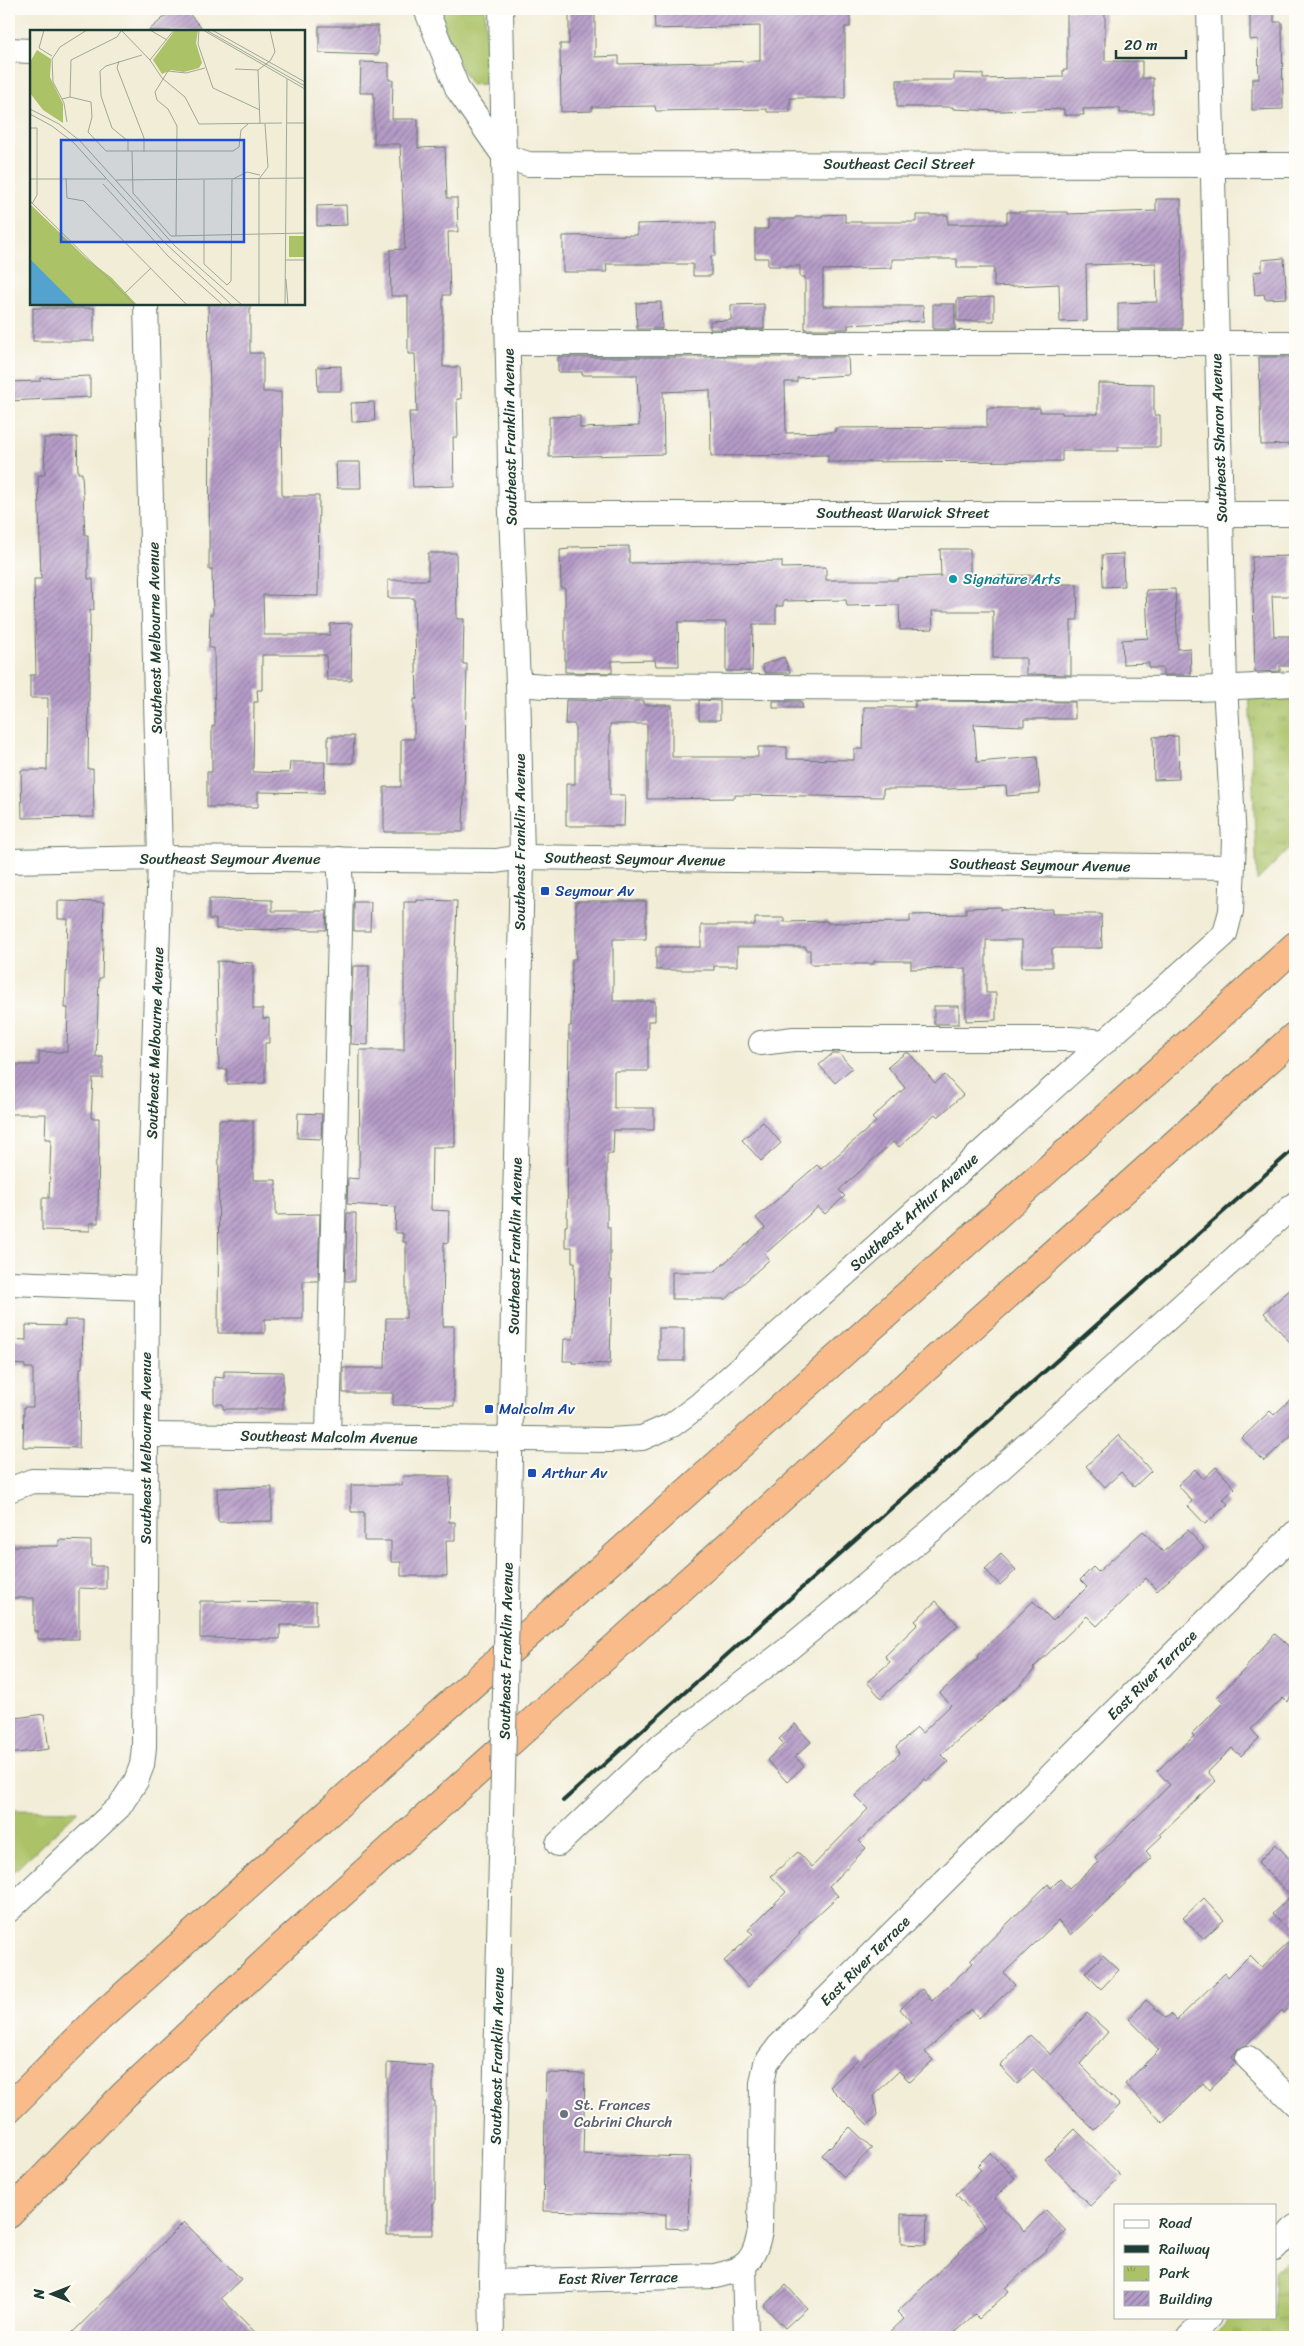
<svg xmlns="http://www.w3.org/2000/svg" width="1304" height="2346" viewBox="0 0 1304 2346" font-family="Sriracha,sans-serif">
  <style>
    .green { fill: #abc267; stroke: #65804e }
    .park { fill: url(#park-tufts); stroke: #65804e }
    .building { fill: url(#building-hatch) }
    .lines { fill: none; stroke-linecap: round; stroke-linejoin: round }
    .minor-casing { stroke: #697b6d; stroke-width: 26 }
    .highway-casing { stroke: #697b6d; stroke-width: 30 }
    .minor { stroke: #fff; stroke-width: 24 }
    .highway { stroke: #fabb8b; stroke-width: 28 }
    .rail { stroke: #1f3d34; stroke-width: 4 }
    .minor-bridge-casing { stroke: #697b6d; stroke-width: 26; stroke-linecap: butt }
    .minor-bridge { stroke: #fff; stroke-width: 24 }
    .culture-dot { fill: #0f9aa8; stroke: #fdfcf7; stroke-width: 2 }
    .transit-dot { fill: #1a4fb4; stroke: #fdfcf7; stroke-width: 2 }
    .worship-dot { fill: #6b7280; stroke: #fdfcf7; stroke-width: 2 }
    .labels { text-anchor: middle; stroke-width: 4; stroke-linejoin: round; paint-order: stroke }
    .street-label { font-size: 15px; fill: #1f3d34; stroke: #fdfcf7 }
    .culture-label { font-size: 15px; fill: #0d838f; stroke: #fdfcf7; text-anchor: start }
    .transit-label { font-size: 15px; fill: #164399; stroke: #fdfcf7; text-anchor: start }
    .worship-label { font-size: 15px; fill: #5b616d; stroke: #fdfcf7; text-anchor: start }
    .inset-road { fill: none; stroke: #9ea796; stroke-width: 1 }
    .view { fill: #1d4ed8; fill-opacity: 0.15; stroke: #1d4ed8; stroke-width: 2.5 }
    .inset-edge { fill: none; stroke: #1f3d34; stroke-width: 2.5 }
  </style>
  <defs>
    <pattern id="park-tufts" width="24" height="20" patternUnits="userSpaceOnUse" patternTransform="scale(1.25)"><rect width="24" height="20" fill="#abc267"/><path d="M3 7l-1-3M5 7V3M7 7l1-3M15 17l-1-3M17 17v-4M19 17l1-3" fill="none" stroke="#8b9f56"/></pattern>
    <pattern id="building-hatch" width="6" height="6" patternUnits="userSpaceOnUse" patternTransform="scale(1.25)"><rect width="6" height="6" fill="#b59bc7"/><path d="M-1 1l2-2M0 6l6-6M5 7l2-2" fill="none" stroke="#9380a2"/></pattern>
  </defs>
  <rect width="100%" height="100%" fill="#fdfcf7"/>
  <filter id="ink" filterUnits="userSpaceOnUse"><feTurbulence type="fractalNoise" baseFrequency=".02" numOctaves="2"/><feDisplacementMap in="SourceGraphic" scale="10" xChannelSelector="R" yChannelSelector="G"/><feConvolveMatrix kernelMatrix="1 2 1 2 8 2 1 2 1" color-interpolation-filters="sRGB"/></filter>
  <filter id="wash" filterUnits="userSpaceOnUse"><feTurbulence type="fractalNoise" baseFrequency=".0096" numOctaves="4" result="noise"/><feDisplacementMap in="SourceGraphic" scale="20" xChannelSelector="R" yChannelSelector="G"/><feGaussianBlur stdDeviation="1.12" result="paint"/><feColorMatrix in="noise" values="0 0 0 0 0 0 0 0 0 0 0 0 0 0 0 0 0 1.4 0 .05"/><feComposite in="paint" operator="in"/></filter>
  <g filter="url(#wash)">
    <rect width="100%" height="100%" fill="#f2edd7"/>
    <g class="green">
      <path d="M438,9H485L488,74L484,84L471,85L454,56Z"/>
      <path d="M9,1810L78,1811L9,1876Z"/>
    </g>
    <g class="park">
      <path d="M1249,691H1295V843L1257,881Z"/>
      <path d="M1295,2251V2337H1212L1231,2317H1275V2272Z"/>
    </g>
    <g id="blocks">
      <g class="building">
        <path d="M174,9H185L204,31H148Z"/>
        <path d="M569,9H595V57L619,56V64L760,61V26L655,29L654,9H850V27H845V98H790V112H767V109L656,111L655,106L592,107V111L561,112L560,44H569Z"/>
        <path d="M1250,9H1274V22H1282L1283,109L1252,110V79H1259L1258,39L1250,40Z"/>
        <path d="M1067,10H1105V61H1142V78H1153V113H1120V108L1083,109L1084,115H1064V109L1001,111L953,109V107H897V80H954V73L983,74V79L1063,77V70H1067Z"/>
        <path d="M319,26H378V55L319,53Z"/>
        <path d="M361,62L389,63V80H393L392,119H418V148L445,147L447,198H457L458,232H448L450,295H443V367H460L461,399H457L458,437H453L454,486L413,487L409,412H417L415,354H408V296H391L390,250L405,249L400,144H374V93H360Z"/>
        <path d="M1156,199H1181L1182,329H1118V303L1157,302L1156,263L1086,265L1087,321L1060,322L1059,284L994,287V268H957V259H892V268L823,270V306H923L924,321L848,325V329H805V277H800V266H768V258H755V229H768V219H795V217H822V215L845,214V222H916V215H948V224H1003L1007,222V212H1068V214L1156,211Z"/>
        <path d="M346,205L347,225L317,226V206Z"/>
        <path d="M689,223H715V256H711V276H693V264H606L607,272H563V236L637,235V224Z"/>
        <path d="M1284,258L1287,298L1265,299L1264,294L1255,295L1253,272L1262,271V260Z"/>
        <path d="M994,297V321H957V299Z"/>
        <path d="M661,302L662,329H637L636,303Z"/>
        <path d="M208,304H250V353H263V392H281L282,496H319L318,596L263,595L264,635H330V624L352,623L351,680H327L326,655H262V690H257L258,702H254L253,772L289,773L290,762H325L324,793L258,792V807H207V772H212V726H215L214,648H209L210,614H213L212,570H209L210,393Z"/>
        <path d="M764,304V329H710V321L731,320V305Z"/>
        <rect x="933" y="304" width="22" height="25"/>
        <rect x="33" y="308" width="61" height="33"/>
        <path d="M558,357H848L849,375L797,378V382H785L786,433L835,432V428L987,427V408H1040V412H1062V414H1098V383L1154,384V415H1160V447H1118V451H1062V461L828,462V455L711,456L710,390L663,392L664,454L549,457V417L580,416V428L639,426L637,375H582V372H558Z"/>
        <path d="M1259,357H1295V444L1261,445Z"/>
        <path d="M341,366V391H318L317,367Z"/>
        <path d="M90,376V397L9,401V382L40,381V378Z"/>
        <path d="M374,402L375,421L352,422L351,403Z"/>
        <path d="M77,437L78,473H82L85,535H88V579H93L94,610H90L88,769H93L94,817L22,818L21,770H47L48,698H30V675H36L34,579H41L38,475H45L44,438Z"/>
        <path d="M336,462H360L361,488H337Z"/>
        <path d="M629,546V563L782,561V568L826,567V580H898V578L941,576L940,549H970V577L1035,575V584H1077L1078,620H1071V675L1026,674V658H993V611H932L933,629L900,630L899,605L847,606L846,600L783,601V606H776V624H753L752,671H726V622H678L679,666H656L655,660L612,661V673L565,672V588H561L560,550L569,549V547Z"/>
        <path d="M428,553H456L457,619H464L463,664H467L463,832H384V787H401V739H414V699H417L414,598H388V580H428Z"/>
        <path d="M1123,554L1124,586L1103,587L1102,555Z"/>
        <path d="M1291,556L1292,596H1272L1274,636H1294L1295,666H1280V671L1255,672L1252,557Z"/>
        <path d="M1175,589L1178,649L1190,648L1191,675H1163V668H1149V663L1123,664L1122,640L1148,638L1146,590Z"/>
        <path d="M784,657L790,673H765L762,665Z"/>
        <path d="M566,700L644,701V705H672V757H758V747H787V759L854,760V749H863L864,707H915V701L1075,702V719H1024V726L974,724L977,762L1037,757L1040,793L1007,796L1006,786L951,789H883V797L735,795V798L647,799V724H610V795H625L624,826H566V784H575V726L574,724H565Z"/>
        <path d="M699,700L720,701V720H699Z"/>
        <path d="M773,701H801L803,708H773Z"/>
        <path d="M328,736H354L353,763H328Z"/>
        <path d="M1178,736L1179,779L1154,780L1153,737Z"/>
        <path d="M209,899L272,900V911H327L326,930L216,929V919H209Z"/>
        <path d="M417,900L457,901L454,984L455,1147H432L431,1210L449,1211L448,1243L444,1242L443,1326H454V1406L393,1405V1393H343V1368H385L386,1318H406V1242H403V1233H395L396,1207L347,1204L348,1178L359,1179L360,1050H404V902H417Z"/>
        <path d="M58,901L104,902L102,978H99L96,1057H103V1078H93L91,1118H99L98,1223H90V1231L42,1230V1198H49L51,1139H45L46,1114H9V1065H39V1052H67L68,1008H65L68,919H58Z"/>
        <path d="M576,901H646V939H613V1001H655V1021H648V1071H614V1108H654V1130H614L613,1154H607V1227H610V1279H612L610,1364L572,1363V1361H563L564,1339H572L574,1334L575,1262H572V1247H565V1226H567L569,1026H571L572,959H576Z"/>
        <path d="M354,902H371L370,931H354Z"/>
        <path d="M1000,907V910L1052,909V914H1101L1102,948H1052V967H1022V940H986V993H996V1020L966,1021V968L911,969V961H874V964H810V950H806V947H737V966H714V970H656V947H701V925H755V918H784V922L827,921V923L910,922V915L966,914V908Z"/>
        <path d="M217,961L253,963V1009H263V1019L269,1018V1043H265V1083L227,1084V1069H219Z"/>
        <path d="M353,966H369L368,1045L351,1044Z"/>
        <rect x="934" y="1006" width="25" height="18"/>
        <path d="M833,1053H839L852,1068L835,1083L819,1065Z"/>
        <path d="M905,1053H909L935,1083L945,1075L963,1095L938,1117L935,1114L899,1147L893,1142L839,1190L845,1196L825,1214L818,1207L765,1254L769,1260L726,1299H672V1272H714L765,1228L756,1218L817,1165L821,1169L876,1122L872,1118L905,1088L888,1067Z"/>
        <path d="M298,1113L322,1114L321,1139L297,1138Z"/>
        <path d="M219,1120H253V1180H276V1215L320,1214L318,1281H303V1319H265V1333H218Z"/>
        <path d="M763,1122L781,1143L761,1161L742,1140Z"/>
        <path d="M347,1213H356L355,1281H345Z"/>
        <path d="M1295,1285V1348L1264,1313Z"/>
        <path d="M65,1320H83L82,1368H80L79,1448L23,1447L24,1407H33V1368H25V1365L9,1364V1339L26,1340V1325L65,1326Z"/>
        <rect x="659" y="1328" width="25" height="33"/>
        <path d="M224,1371L283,1372V1409H223V1404H214V1377L224,1378Z"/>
        <path d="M1295,1395V1432L1264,1461L1242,1438L1270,1411L1274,1415Z"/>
        <path d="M1119,1435L1151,1471L1134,1487L1121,1472L1105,1487L1086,1466Z"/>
        <path d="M1216,1467L1235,1488L1223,1499L1228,1504L1205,1524L1188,1506L1192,1501L1178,1485L1195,1469L1203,1479Z"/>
        <path d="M403,1476H450L449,1522H455V1540H446L447,1576H401V1562H391V1541H364V1512H351V1485H402Z"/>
        <path d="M272,1487V1521L218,1522L217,1488Z"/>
        <path d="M1188,1530L1204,1548L1157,1591L1146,1578L1097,1626L1087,1616L1033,1668L1035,1669L1021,1684L941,1755L948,1762L927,1781L925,1779L859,1841L866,1848L829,1886L838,1896L799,1932L800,1934L748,1987L724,1961L753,1934L748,1930L786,1892L771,1876L798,1852L812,1867L868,1809L855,1796L900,1753L896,1747L917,1728L922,1733L951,1705L940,1693L978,1658L977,1656L1033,1601L1053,1621L1087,1587L1080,1580L1093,1567L1098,1572L1143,1531L1163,1552Z"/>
        <path d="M59,1540L91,1541V1566H106V1589L79,1588V1639H38V1631H34V1598H9V1546H59Z"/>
        <path d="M1001,1554L1016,1570L1000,1585L985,1569Z"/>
        <path d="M200,1601L316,1602V1625H280V1639L200,1638Z"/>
        <path d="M936,1601L958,1625L881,1698L867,1682L890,1662L885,1656L918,1624L915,1621Z"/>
        <path d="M1275,1634L1295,1652V1692L1287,1702L1283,1698L1251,1729L1259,1738L1241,1756L1232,1748L1208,1772L1216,1781L1160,1834L1162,1836L1146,1851L1152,1858L1071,1935L1058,1921L1004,1973L1015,1985L979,2018L971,2009L925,2052L933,2060L910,2082L899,2071L874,2095L877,2115L868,2125L830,2087L858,2059L864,2065L911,2022L900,2009L922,1989L932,2001L973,1963L970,1960L1048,1884L1051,1888L1060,1879L1069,1889L1098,1862L1095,1858L1170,1785L1157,1771L1194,1736L1192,1734L1223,1703L1217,1697L1248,1666L1247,1665Z"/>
        <path d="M44,1714L49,1749L9,1754V1719Z"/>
        <path d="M795,1724L811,1742L795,1757L804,1766L787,1782L767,1760L784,1744L779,1739Z"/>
        <path d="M1276,1844L1295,1865V2002L1284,2013L1282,2010L1246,2045L1238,2049L1232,2057L1236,2063L1209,2090L1203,2083L1163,2123L1125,2084L1159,2050L1129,2019L1146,2000L1166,2018L1171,2014L1177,2020L1225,1973L1228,1977L1250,1955L1262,1967L1294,1937L1272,1914L1291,1896L1258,1862Z"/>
        <path d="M1204,1898L1224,1920L1203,1939L1183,1918Z"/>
        <path d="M1103,1955L1119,1970L1101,1989L1085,1973Z"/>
        <path d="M1087,2013L1108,2032L1080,2064L1120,2105L1094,2130L1033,2069L1017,2084L1000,2066L1030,2035L1051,2055Z"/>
        <path d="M387,2063L433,2066V2101H435V2203H433V2235H387Z"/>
        <path d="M546,2073L585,2074L583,2154L690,2157L688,2229L666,2228V2214L543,2211Z"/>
        <path d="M850,2127L872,2148L844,2177L822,2155Z"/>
        <path d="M1075,2129L1121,2176L1090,2206L1045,2159Z"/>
        <path d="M990,2153L1015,2178L994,2199L1024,2231L1046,2210L1066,2231L1006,2288L1009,2291L979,2319L975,2315L950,2337H885L904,2319L897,2312L985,2227L956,2194L981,2170L977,2166Z"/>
        <path d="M901,2214L927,2215L926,2245L901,2244Z"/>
        <path d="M184,2222L241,2279L221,2298L260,2337H68Z"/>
        <path d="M786,2285L807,2308L785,2328L764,2306Z"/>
      </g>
    </g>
  </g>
  <g filter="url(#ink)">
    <use href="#blocks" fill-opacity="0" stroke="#697b6d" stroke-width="1"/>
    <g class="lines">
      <defs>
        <g id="minor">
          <path d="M426,9L458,90L504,156"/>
          <path d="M501,9L511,514L518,684L522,857L507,1609"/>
          <path d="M9,50L31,51"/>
          <path d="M504,156L528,164L1295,165"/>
          <path d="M508,343H1295"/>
          <path d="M511,514H1295"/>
          <path d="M518,684L545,686L1198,689L1295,684"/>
          <path d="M9,861L160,858L496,861L522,857L1231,867"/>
          <path d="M761,1043L794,1039H1071L1105,1042"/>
          <path d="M9,1283L147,1288"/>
          <path d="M145,1435L610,1440L642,1438L672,1425L699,1405L1225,934L1231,911L1234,840L1225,686L1209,9"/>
          <path d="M328,1436L341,887L339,859"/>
          <path d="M9,1490L32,1481L146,1483"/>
          <path d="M558,1844L663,1744L788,1649L933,1529L1295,1204"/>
          <path d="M9,1910L119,1807L136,1781L142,1765L144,1747L147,1288L160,858L146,304"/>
          <path d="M1248,2058L1295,2104"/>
          <path d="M1275,2249L1295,2227"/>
          <path d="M744,2266L746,2337"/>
          <path d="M491,2282L715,2276C746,2269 754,2262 760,2231L762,2083L766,2063L779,2046L1295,1533"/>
          <path d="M492,2337L491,2282L501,1856"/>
          <path d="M1189,2337L1209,2317"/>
        </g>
        <g id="highway">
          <path d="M9,2108L99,2018L1216,1019L1295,946"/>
          <path d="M9,2214L124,2095L283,1946L1295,1036"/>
        </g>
      </defs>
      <use href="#minor" class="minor-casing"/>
      <use href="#highway" class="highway-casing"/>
      <use href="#minor" class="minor"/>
      <use href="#highway" class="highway"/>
      <path class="rail" d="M563,1801L1295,1148"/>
      <defs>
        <path id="minor-bridge" d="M501,1856L507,1609"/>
      </defs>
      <use href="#minor-bridge" class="minor-bridge-casing"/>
      <use href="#minor-bridge" class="minor-bridge"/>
    </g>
  </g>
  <circle class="culture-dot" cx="953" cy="579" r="5"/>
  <g class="transit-dot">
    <rect x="540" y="886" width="10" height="10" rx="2.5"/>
    <rect x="484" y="1404" width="10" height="10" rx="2.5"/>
    <rect x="527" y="1468" width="10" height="10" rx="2.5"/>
  </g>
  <circle class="worship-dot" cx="564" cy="2114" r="5"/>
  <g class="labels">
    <g class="street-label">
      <text x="899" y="169">Southeast Cecil Street</text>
      <text transform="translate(510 437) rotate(-91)" y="5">Southeast Franklin Avenue</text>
      <text transform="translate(1219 438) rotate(-92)" y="5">Southeast Sharon Avenue</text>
      <text x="903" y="518">Southeast Warwick Street</text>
      <text transform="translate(155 638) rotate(-91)" y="5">Southeast Melbourne Avenue</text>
      <text transform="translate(520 842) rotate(-90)" y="5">Southeast Franklin Avenue</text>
      <text x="230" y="864">Southeast Seymour Avenue</text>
      <text transform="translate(635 859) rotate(1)" y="5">Southeast Seymour Avenue</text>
      <text transform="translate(1040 865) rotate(1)" y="5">Southeast Seymour Avenue</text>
      <text transform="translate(155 1043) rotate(-88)" y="5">Southeast Melbourne Avenue</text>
      <text transform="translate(914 1212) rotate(-42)" y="5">Southeast Arthur Avenue</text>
      <text transform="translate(515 1246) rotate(-89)" y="5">Southeast Franklin Avenue</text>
      <text transform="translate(329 1437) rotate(1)" y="5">Southeast Malcolm Avenue</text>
      <text transform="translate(146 1448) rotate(-90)" y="5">Southeast Melbourne Avenue</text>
      <text transform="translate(506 1651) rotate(-89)" y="5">Southeast Franklin Avenue</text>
      <text transform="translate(1152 1675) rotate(-45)" y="5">East River Terrace</text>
      <text transform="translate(865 1961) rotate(-45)" y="5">East River Terrace</text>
      <text transform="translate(497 2056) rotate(-89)" y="5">Southeast Franklin Avenue</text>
      <text transform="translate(618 2278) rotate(-1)" y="5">East River Terrace</text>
    </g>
    <g class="culture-label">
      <text x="963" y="584">Signature Arts</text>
    </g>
    <g class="transit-label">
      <text x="555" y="896">Seymour Av</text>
      <text x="499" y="1414">Malcolm Av</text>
      <text x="542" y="1478">Arthur Av</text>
    </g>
    <g class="worship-label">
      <text x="574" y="2110">St. Frances<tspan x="574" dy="17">Cabrini Church</tspan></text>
    </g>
  </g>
  <g transform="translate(30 30)">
    <rect width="275" height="275" fill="#f2edd7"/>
    <path d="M145,0H168L166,13L172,33L169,38L154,42L141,40L132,44L123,30ZM7,20L21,29L20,47L33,74V93L13,80L0,63V32ZM0,174L56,228L82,248L107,275H43L0,232ZM259,206H275V227H259Z" fill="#abc267"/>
    <path d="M0,229L46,275H0Z" fill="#54a3ce"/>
    <path class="inset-road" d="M14,0L9,18L22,26M91,0L120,30L132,48L155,67L169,94L252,93M120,0L137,10M169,0L168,14L183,58L230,80M173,0L275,59M176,0L275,56M182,0L275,52M120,30L144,0M89,31L87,38L114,108V122M205,39L228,40M40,67L41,30L87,7L91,1M32,69L40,67L61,72L62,87L58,102L76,121H203L209,117L211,100L218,94M0,79L29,94L50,111L145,216L212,275M0,84L22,96L44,113L134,212L202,275M37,92L34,73L23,52L22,29L30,17L57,0M257,93H275M230,94L228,40L240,31L245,22L240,0M0,98H7V165L2,174M98,121V111L82,98L71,66L70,41L76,36L112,25M102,121L103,163L141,206L275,203M36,148L37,168L54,171L157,275M0,149H76M203,149L217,142L230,145M86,150L275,148M174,150V234L197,255L201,251L202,149M73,154L138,226L193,275M0,171L105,275M146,206L147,96L138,79L127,70L125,62L138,41L156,43L175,38M256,230H275M256,249L258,275M95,263L121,238M229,275V149L238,137L235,94M255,275L257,49"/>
    <path class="view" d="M31,110H214V212H31Z"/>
    <rect width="275" height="275" class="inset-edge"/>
  </g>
  <rect width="1304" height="2346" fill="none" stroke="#fdfcf7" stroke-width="30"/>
  <rect x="1114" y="2204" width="162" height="115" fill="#fdfcf7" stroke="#a4b0a9"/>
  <rect x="1124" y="2220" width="25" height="8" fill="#ffffff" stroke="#a4b0a9"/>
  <text x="1159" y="2228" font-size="15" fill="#1f3d34">Road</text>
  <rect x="1124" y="2245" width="25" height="8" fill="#1f3d34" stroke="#a4b0a9"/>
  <text x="1159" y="2254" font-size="15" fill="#1f3d34">Railway</text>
  <rect x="1124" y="2266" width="25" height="15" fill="url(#park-tufts)" stroke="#a4b0a9"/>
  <text x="1159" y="2278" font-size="15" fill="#1f3d34">Park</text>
  <rect x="1124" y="2291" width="25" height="15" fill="url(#building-hatch)" stroke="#a4b0a9"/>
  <text x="1159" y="2304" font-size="15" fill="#1f3d34">Building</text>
  <g transform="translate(52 2294) rotate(270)" stroke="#fdfcf7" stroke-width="4" paint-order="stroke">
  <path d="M0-4L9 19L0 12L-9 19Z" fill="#1f3d34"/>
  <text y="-8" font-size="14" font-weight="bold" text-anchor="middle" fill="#1f3d34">N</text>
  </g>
  <path d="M1116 50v8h70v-8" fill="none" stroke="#1f3d34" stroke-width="2.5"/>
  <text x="1124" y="50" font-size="15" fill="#1f3d34" stroke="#fdfcf7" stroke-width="4" paint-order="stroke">20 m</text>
</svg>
